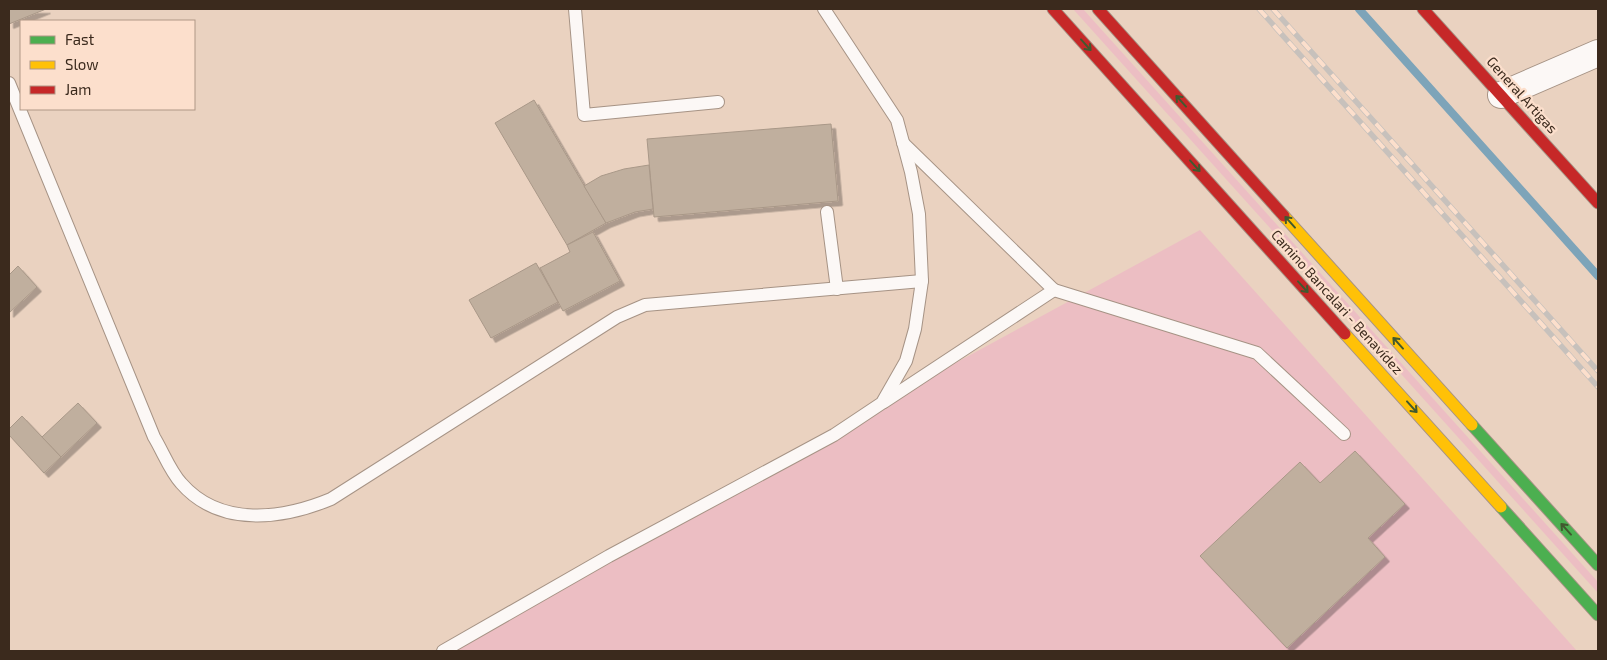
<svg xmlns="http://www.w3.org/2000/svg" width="1607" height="660" viewBox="0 0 1607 660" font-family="'Exo 2',sans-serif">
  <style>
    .green { fill: #ecbec3 }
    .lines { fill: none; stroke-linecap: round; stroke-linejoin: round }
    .stream { stroke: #7da4b9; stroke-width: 8 }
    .building { fill: #c0af9e; stroke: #a99888; filter: url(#shadow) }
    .lane-casing { stroke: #a69385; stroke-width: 14 }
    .street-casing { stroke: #a69385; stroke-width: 28 }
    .fast-casing { stroke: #a69385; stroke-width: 13 }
    .slow-casing { stroke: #a69385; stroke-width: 13 }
    .jam-casing { stroke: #a69385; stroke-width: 13 }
    .lane { stroke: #fcf8f6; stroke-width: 12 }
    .street { stroke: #fcf8f6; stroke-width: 26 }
    .fast { stroke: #4caf50; stroke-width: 11 }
    .slow { stroke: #ffc107; stroke-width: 11 }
    .jam { stroke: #c62828; stroke-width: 11 }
    .rail-casing { stroke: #c7c1bc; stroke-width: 5.5 }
    .rail { stroke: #fcdfcc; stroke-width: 4; stroke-dasharray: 11; stroke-linecap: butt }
    .oneway { stroke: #41592f }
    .labels { text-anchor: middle; stroke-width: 4.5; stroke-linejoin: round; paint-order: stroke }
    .street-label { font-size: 14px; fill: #3b2a1d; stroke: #fcdfcc }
  </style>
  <defs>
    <filter id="shadow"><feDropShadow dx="4.5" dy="4.5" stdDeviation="0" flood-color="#0004"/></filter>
  </defs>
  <rect width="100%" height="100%" fill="#ead2c0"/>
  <g class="green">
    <path d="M1073,9H1083L1598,582V593Z"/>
    <path d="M1200,230L1577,651H443L882,403Z"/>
  </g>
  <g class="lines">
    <path class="stream" d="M1359,9L1598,276"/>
  </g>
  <g class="building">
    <path d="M9,9H46L9,24Z"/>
    <path d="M534,100L606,223L567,245L495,123Z"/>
    <path d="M831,124L838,201L654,217L647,139Z"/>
    <path d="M649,165L653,209L635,212L606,223L584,186L601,176L624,169Z"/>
    <path d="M593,232L620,281L563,311L540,268L570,252L567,245Z"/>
    <path d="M536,263L558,302L491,338L469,300Z"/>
    <path d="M18,266L37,287L9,313V275Z"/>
    <path d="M78,403L97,423L61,457L42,437Z"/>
    <path d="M22,416L61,457L44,473L9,435V429Z"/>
    <path d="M1355,451L1405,504L1368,538L1385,557L1287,648L1200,556L1300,462L1320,483Z"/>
  </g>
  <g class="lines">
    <defs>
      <g id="lane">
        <path d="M575,9L584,115L718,102"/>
        <path d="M9,83L154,437C163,452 170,471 181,483C220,528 283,519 331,499L617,317L645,305L922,281"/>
        <path d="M827,212L837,289"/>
        <path d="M1054,290L1257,353L1344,434"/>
        <path d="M884,402L1054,290L903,143"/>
        <path d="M443,651L609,556L834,435L882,403L906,361L915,329L922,281L919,214L911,172L897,120L824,9"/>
      </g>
      <path id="street" d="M1501,95L1598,53"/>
      <g id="fast">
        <path d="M1472,425L1598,565"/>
        <path d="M1501,507L1598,615"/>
      </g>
      <g id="slow">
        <path d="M1284,216L1472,425"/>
        <path d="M1345,334L1501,507"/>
      </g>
      <g id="jam">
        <path d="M1053,9L1345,334"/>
        <path d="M1098,9L1284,216"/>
        <path d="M1423,9L1598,203"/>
      </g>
    </defs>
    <use href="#lane" class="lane-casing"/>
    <use href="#street" class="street-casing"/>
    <use href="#fast" class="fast-casing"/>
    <use href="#slow" class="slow-casing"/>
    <use href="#jam" class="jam-casing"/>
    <use href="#lane" class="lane"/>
    <use href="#street" class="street"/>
    <use href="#fast" class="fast"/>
    <use href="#slow" class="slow"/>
    <use href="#jam" class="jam"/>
    <defs>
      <g id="rail">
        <path d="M1259,9L1598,387"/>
        <path d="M1273,9L1598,371"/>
      </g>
    </defs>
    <use href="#rail" class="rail-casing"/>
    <use href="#rail" class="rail"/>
  </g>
  <defs><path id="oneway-shaft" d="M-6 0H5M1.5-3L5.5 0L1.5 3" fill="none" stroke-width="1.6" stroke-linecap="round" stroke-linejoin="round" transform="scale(1.25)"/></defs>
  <g class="oneway">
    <use href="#oneway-shaft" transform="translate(1086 45) rotate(48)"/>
    <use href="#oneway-shaft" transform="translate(1181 101) rotate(-132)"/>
    <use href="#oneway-shaft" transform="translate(1195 166) rotate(48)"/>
    <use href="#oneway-shaft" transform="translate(1290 222) rotate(-132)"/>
    <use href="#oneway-shaft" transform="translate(1303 287) rotate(48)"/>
    <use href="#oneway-shaft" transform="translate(1398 343) rotate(-132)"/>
    <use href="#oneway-shaft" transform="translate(1412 407) rotate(48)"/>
    <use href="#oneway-shaft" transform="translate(1566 529) rotate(-132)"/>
  </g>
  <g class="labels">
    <g class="street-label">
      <text transform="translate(1522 95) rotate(48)" y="5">General Artigas</text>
      <text transform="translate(1337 302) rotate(48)" y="5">Camino Bancalari - Benavídez</text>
    </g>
  </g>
  <rect width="1607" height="660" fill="none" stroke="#3b2a1d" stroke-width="20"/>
  <rect x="20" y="20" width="175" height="90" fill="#fcdfcc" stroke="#af9786"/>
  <rect x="30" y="36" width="25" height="8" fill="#4caf50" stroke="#af9786"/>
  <text x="65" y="45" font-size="15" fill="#3b2a1d">Fast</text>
  <rect x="30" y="61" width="25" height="8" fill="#ffc107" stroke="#af9786"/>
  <text x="65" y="70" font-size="15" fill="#3b2a1d">Slow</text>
  <rect x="30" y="86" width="25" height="8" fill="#c62828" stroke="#af9786"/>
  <text x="65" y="95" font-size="15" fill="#3b2a1d">Jam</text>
</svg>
